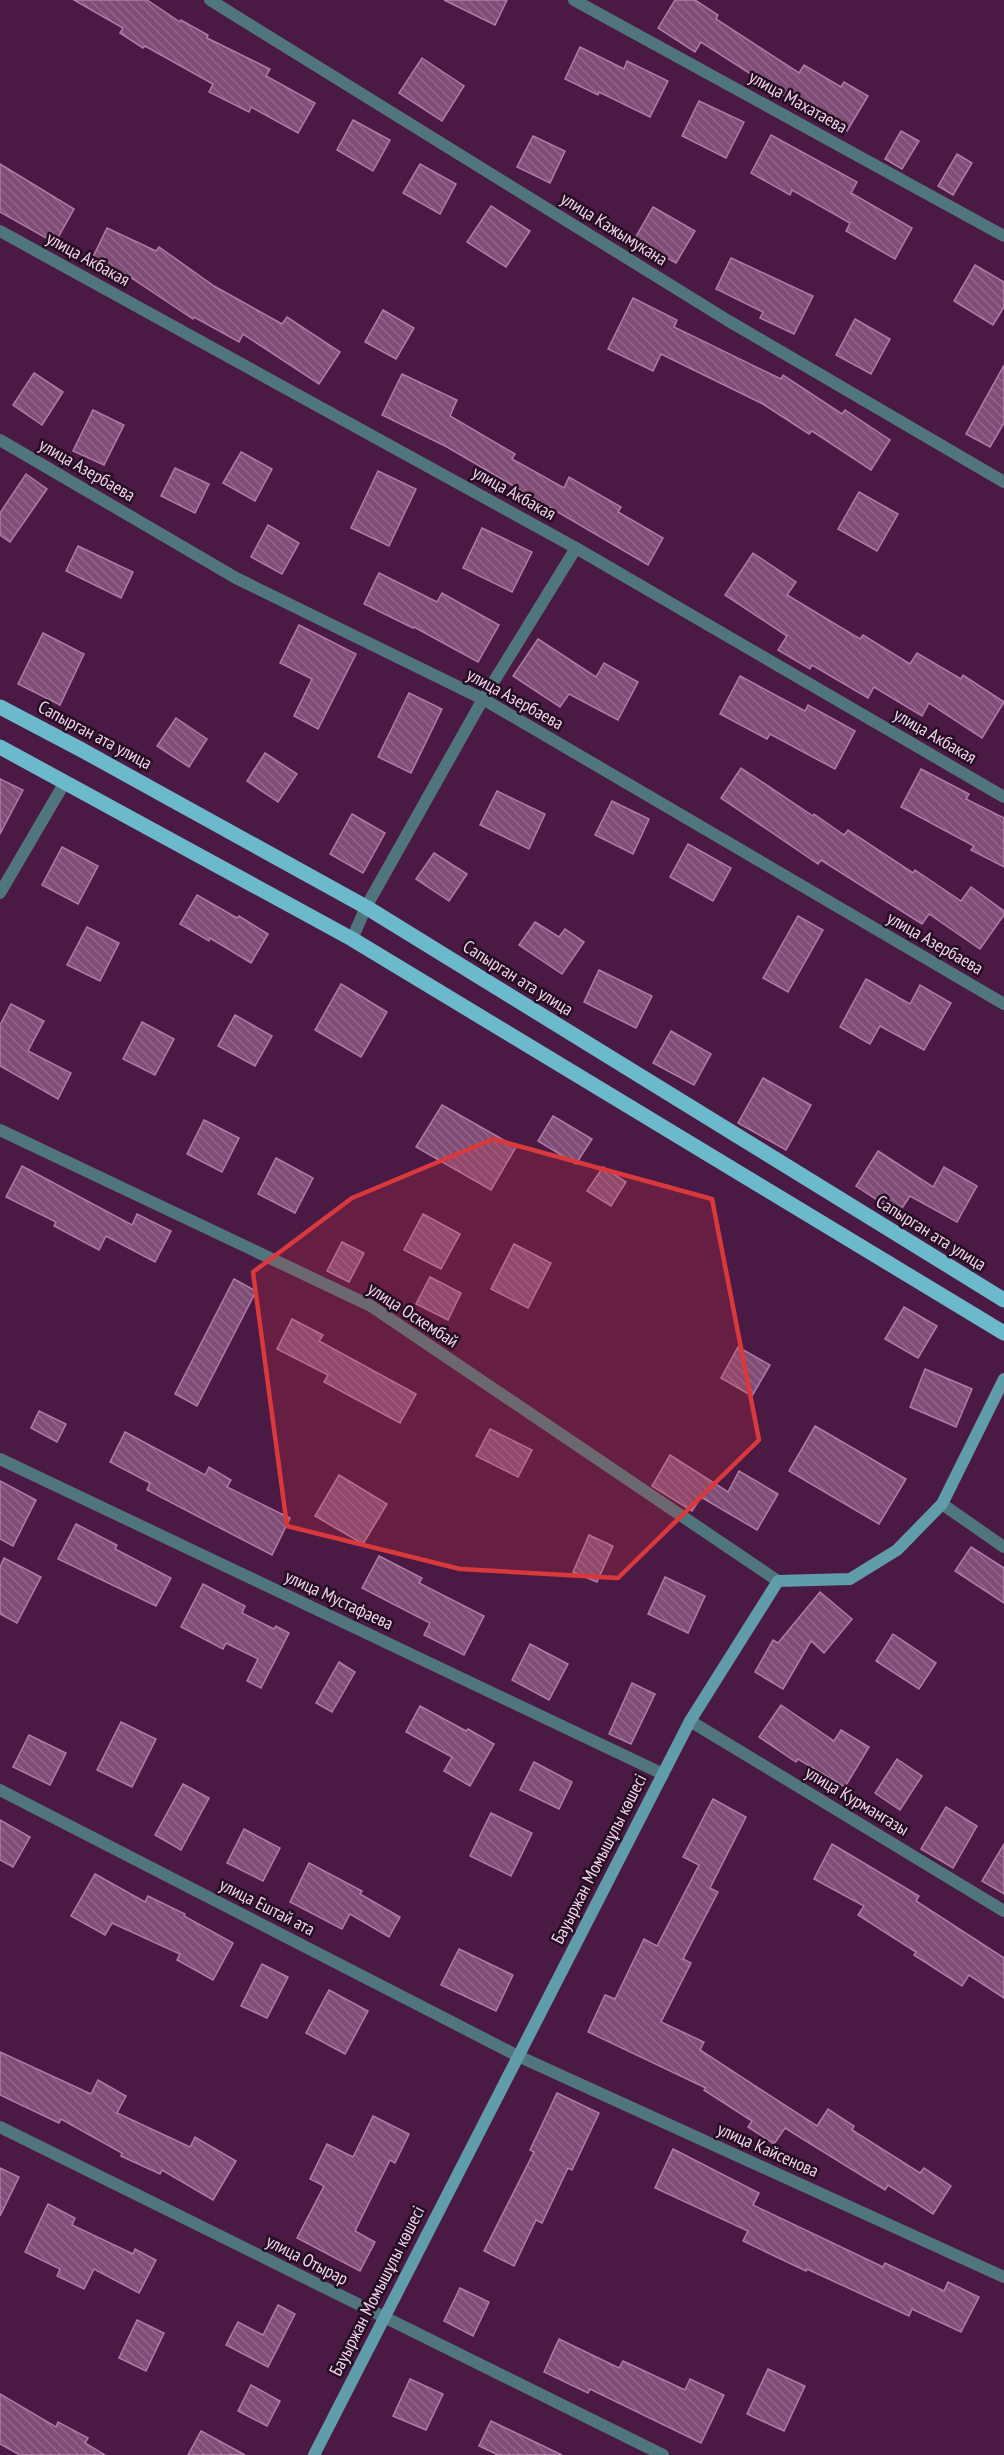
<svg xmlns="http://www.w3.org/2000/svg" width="1004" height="2455" viewBox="0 0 1004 2455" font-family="'PT Sans Narrow',sans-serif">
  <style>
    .building { fill: url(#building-back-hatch); stroke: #b37aa9; stroke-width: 1.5 }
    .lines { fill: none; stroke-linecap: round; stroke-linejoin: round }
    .street { stroke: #51757d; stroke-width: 12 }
    .secondary { stroke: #609ca9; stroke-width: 12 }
    .primary { stroke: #6bb9ca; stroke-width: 15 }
    .marked { fill: #d9393c; fill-opacity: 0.2; stroke: #d9393c; stroke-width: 4.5; stroke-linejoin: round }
    .labels { text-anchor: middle; stroke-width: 5; stroke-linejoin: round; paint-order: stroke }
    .street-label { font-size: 18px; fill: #f3d3ec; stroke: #240e21 }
  </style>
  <defs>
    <pattern id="building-back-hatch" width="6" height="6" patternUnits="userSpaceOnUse" patternTransform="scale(1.5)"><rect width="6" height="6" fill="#804d77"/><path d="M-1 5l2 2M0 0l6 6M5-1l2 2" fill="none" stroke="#92668a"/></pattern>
  </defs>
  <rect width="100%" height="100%" fill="#4a1944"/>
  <g class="building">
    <path d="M74,0H147L180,22L181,20L208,35L207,38L270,69L266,76L315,103L298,133L251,107L249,112L209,92L213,84L145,46L143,48L120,33L123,28Z"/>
    <path d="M444,0H507L495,25Z"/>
    <path d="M675,0H695L718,15L716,19L799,73L804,65L841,87L844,82L868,96L847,131L808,107L806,111L784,98L785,96L701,42L695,52L658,28Z"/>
    <path d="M580,47L624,69L627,61L668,81L650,117L599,92L598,95L565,79Z"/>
    <path d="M422,58L464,86L442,121L399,93Z"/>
    <path d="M699,101L744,122L726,158L682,136Z"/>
    <path d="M353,120L390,140L373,171L337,150Z"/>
    <path d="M901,131L919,141L902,169L885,159Z"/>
    <path d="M771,135L857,182L851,193L912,228L895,259L846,231L850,223L792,190L790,195L751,173Z"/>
    <path d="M533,136L565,151L550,183L517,167Z"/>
    <path d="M957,154L972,163L953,195L938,186Z"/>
    <path d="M0,164L74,209L55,243L0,212Z"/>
    <path d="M420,164L456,184L440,214L403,193Z"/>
    <path d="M491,206L530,231L506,267L467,242Z"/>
    <path d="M653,207L695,231L676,263L634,240Z"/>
    <path d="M107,228L156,251L159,247L214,286L282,324L287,317L340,352L319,384L243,334L239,342L194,317L193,319L133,279L92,259Z"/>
    <path d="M731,258L813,296L794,334L760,318L763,312L716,289Z"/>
    <path d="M975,265L1004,282V307L993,325L954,301Z"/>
    <path d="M633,298L677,320L674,327L781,379L783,375L842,414L845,410L890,440L871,470L812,431L809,434L763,404L661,354L653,371L608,349Z"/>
    <path d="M383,310L414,328L396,359L365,342Z"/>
    <path d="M855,319L890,339L871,374L836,355Z"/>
    <path d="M1004,365V423L990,447L966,434Z"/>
    <path d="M34,373L63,392L42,425L13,405Z"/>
    <path d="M402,374L457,400L450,416L515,454L512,459L564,488L569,477L621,507L618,512L663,538L648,565L447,447L382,415Z"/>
    <path d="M93,410L124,425L104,465L73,451Z"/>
    <path d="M241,452L272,469L255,501L223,483Z"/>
    <path d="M175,468L209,484L195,513L161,496Z"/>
    <path d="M378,471L416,489L389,546L351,528Z"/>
    <path d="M26,474L47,489L10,542L0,535V513Z"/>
    <path d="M859,492L898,514L877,551L838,529Z"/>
    <path d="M268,525L299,543L282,574L251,557Z"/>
    <path d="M482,528L532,552L512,592L463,568Z"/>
    <path d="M78,546L133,572L121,598L66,571Z"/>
    <path d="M753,553L796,582L787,595L860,639L863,635L910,664L917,653L961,679L963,675L1004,702L982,738L929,703L922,716L874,687L868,698L812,665L810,669L778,650L787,636L725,595Z"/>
    <path d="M379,573L437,602L442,593L499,625L478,662L414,627L413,628L364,604Z"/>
    <path d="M299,625L356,654L318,729L294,716L312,679L280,663Z"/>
    <path d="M43,633L84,654L60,705L18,684Z"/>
    <path d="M538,639L596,677L604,663L638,682L618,720L569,694L560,707L513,676Z"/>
    <path d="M740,676L805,711L808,705L855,731L835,769L770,734L767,739L720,714Z"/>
    <path d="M409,693L442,709L411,773L378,757Z"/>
    <path d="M176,718L207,739L189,767L157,746Z"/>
    <path d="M265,753L297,774L278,802L247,781Z"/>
    <path d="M741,768L813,816L814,814L844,835L848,830L913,873L915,870L961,901L971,887L1004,911V915L980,949L929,914L922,924L821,860L818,864L721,798Z"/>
    <path d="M921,769L969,794L966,799L1004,818V867L971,850L974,846L901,807Z"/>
    <path d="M0,779L23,790L0,834Z"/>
    <path d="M497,791L545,814L529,849L480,825Z"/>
    <path d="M612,801L649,819L633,854L595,835Z"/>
    <path d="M352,814L385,833L363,873L330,854Z"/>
    <path d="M688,844L731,868L713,901L670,877Z"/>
    <path d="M62,847L98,866L78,904L42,885Z"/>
    <path d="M434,853L467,874L449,901L416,879Z"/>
    <path d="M197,895L237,918L239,916L268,934L251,963L210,938L209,941L180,924Z"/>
    <path d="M798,916L823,930L788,992L763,978Z"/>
    <path d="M535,922L559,937L565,929L584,942L562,974L519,945Z"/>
    <path d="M87,927L119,943L100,981L67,965Z"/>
    <path d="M599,970L652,996L636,1028L584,1002Z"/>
    <path d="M866,979L910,1004L920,985L951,1003L924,1050L880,1026L870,1044L840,1027Z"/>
    <path d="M341,984L387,1012L361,1057L315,1030Z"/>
    <path d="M11,1004L44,1021L28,1051L71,1073L58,1099L0,1066V1025Z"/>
    <path d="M235,1015L272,1036L255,1066L218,1046Z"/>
    <path d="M142,1022L174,1039L155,1075L123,1059Z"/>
    <path d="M671,1031L711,1054L694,1085L653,1063Z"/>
    <path d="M763,1078L811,1105L786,1150L738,1123Z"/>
    <path d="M442,1105L516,1147L491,1190L416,1147Z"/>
    <path d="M553,1116L592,1139L576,1164L538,1141Z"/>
    <path d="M204,1120L239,1138L222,1172L187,1154Z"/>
    <path d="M878,1151L933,1187L944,1167L977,1186L957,1222L910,1196L898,1214L856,1186Z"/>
    <path d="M276,1158L313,1178L295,1213L258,1194Z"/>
    <path d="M22,1166L132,1225L137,1214L171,1231L155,1262L106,1236L99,1250L54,1226L56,1222L6,1197Z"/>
    <path d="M603,1167L626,1182L611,1206L587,1191Z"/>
    <path d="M423,1214L460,1234L441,1269L404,1250Z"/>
    <path d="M342,1242L364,1253L349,1282L327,1271Z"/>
    <path d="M514,1244L551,1263L528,1308L491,1289Z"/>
    <path d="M430,1277L461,1293L448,1320L416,1304Z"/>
    <path d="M234,1279L256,1291L197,1406L175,1394Z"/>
    <path d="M904,1307L937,1326L918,1358L885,1339Z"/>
    <path d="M292,1319L323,1335L319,1341L416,1394L400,1423L324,1382L328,1375L277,1349Z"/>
    <path d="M738,1347L770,1365L752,1396L721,1378Z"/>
    <path d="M925,1369L972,1389L956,1427L910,1407Z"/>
    <path d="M39,1411L66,1424L57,1442L31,1428Z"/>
    <path d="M815,1426L906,1479L879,1524L789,1471Z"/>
    <path d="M490,1429L532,1450L518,1477L476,1456Z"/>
    <path d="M125,1432L205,1475L209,1467L231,1480L227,1487L290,1518L272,1555L147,1490L150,1483L110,1462Z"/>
    <path d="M670,1455L728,1492L739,1471L778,1494L757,1530L701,1497L692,1511L652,1486Z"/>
    <path d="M339,1475L387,1504L363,1544L315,1516Z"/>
    <path d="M0,1481L36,1500L13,1546L0,1539Z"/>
    <path d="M76,1524L117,1545L115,1549L171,1578L156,1606L58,1559Z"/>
    <path d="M589,1535L613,1546L597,1582L573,1572Z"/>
    <path d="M971,1547L1004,1568V1603L955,1571Z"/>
    <path d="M379,1556L422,1578L419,1583L484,1616L464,1655L424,1635L430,1623L362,1588Z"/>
    <path d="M4,1558L41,1577L17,1623L0,1614V1567Z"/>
    <path d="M665,1577L705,1596L688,1633L648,1614Z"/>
    <path d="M203,1584L245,1606L242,1613L274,1629L276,1626L289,1633L261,1688L247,1681L258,1659L226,1643L223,1649L181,1627Z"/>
    <path d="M820,1592L852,1619L824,1653L811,1641L783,1689L755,1672L773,1640L778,1643Z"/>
    <path d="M893,1634L936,1663L919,1689L876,1661Z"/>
    <path d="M530,1644L568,1664L549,1700L512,1680Z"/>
    <path d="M339,1662L355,1672L332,1712L316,1703Z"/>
    <path d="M632,1683L655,1694L631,1744L609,1734Z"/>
    <path d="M781,1705L834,1741L841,1730L869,1747L845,1787L798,1759L796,1762L759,1737Z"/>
    <path d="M420,1706L466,1731L468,1729L494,1744L470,1786L444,1771L452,1757L406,1732Z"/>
    <path d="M121,1722L156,1739L132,1787L97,1770Z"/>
    <path d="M29,1735L66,1753L50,1785L13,1767Z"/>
    <path d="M897,1759L922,1776L900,1810L875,1793Z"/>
    <path d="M534,1762L572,1782L559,1809L520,1790Z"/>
    <path d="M183,1784L209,1798L181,1850L155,1835Z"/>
    <path d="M713,1799L746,1817L710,1888L718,1892L683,1959L691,1963L661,2022L704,2042L700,2050L817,2126L828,2109L854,2126L852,2130L920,2173L924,2168L951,2186L933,2214L888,2185L885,2190L785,2128L774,2144L748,2127L752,2121L704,2090L706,2088L588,2032L605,1995L615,1999L644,1939L657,1946L699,1865L683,1857Z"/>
    <path d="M946,1807L977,1826L953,1868L921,1849Z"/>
    <path d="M491,1813L532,1833L511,1876L470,1856Z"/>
    <path d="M0,1820L30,1837L13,1867L0,1860Z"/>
    <path d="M244,1829L280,1848L263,1881L227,1863Z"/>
    <path d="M832,1844L919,1896L916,1901L1004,1958V1998L969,1975L962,1986L914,1955L916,1952L858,1915L864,1906L814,1879Z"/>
    <path d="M1004,1844V1894L982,1881Z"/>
    <path d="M309,1863L362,1891L360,1894L400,1917L389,1937L350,1914L342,1929L290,1902Z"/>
    <path d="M95,1874L145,1902L148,1896L185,1914L184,1916L233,1943L213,1980L177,1960L180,1954L112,1923L105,1935L71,1916Z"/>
    <path d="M459,1949L513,1975L496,2011L441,1985Z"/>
    <path d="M262,1964L288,1977L267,2018L241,2006Z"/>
    <path d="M329,1990L368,2011L345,2054L306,2033Z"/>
    <path d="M0,2052L91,2094L98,2080L126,2096L117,2113L190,2147L195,2137L236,2161L213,2200L162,2170L160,2174L121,2156L122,2153L61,2119L59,2123L0,2095Z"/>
    <path d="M557,2093L599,2113L572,2170L568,2168L542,2223L536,2220L514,2266L484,2251L534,2152L530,2150Z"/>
    <path d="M373,2116L409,2134L395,2163L390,2160L355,2231L375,2242L360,2271L297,2238L324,2186L310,2179L327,2144L353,2157Z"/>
    <path d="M673,2149L759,2193L753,2205L883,2267L885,2263L944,2291L948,2282L979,2297L961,2332L912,2309L909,2316L807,2269L806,2271L743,2241L748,2231L655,2188Z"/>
    <path d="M0,2168L19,2177L0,2216Z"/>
    <path d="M48,2204L75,2218L72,2225L133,2254L135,2249L156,2260L139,2293L94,2269L84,2289L57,2276L60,2269L25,2252Z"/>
    <path d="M460,2288L489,2302L473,2336L444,2321Z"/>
    <path d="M278,2305L295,2314L268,2367L226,2345L238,2322L263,2335Z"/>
    <path d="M137,2320L164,2333L146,2371L119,2358Z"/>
    <path d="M559,2339L619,2368L623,2361L685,2390L690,2379L724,2395L701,2443L590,2389L588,2393L544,2372Z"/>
    <path d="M768,2369L805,2386L784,2431L747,2414Z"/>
    <path d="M410,2379L443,2394L426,2430L393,2416Z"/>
    <path d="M251,2385L280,2401L267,2426L238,2411Z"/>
    <path d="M0,2394L56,2427L58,2422L88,2438L85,2443L105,2455H20L0,2444Z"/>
    <path d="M491,2421L562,2455H498L479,2446Z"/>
    <path d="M201,2431L245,2455H188Z"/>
  </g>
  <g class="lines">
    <g class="street">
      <path d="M210,0L727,320L1004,482"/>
      <path d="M574,0L1004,236"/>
      <path d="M0,231L576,548L1004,797"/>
      <path d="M0,440L236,578L483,699L1004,1004"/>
      <path d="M0,893L65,782"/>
      <path d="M352,939L366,907L483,699L576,548"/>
      <path d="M0,1130L371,1306L778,1581"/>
      <path d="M0,1459L663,1774"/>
      <path d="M942,1504L1004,1547"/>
      <path d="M690,1721L1004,1911"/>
      <path d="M0,1790L518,2056L1004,2277"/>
      <path d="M0,2127L663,2455"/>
    </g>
    <path class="secondary" d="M314,2455L690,1721L778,1581L850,1579L897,1550L942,1504L1004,1379"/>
    <g class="primary">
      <path d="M0,707L80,749L366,907L1004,1300"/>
      <path d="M0,747L352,939L1004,1333"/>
    </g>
  </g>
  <path class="marked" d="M493,1139L712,1199L759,1440L618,1578L460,1569L287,1526L253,1272L352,1198Z"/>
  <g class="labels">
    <g class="street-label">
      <text transform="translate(798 102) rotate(29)" y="6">улица Махатаева</text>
      <text transform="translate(614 229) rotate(32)" y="6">улица Кажымукана</text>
      <text transform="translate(88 259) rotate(29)" y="6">улица Акбакая</text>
      <text transform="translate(87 470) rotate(30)" y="6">улица Азербаева</text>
      <text transform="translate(514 493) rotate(29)" y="6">улица Акбакая</text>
      <text transform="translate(515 699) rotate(29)" y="6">улица Азербаева</text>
      <text transform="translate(95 735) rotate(28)" y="6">Сапырган ата улица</text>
      <text transform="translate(935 736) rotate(30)" y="6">улица Акбакая</text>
      <text transform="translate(935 943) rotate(30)" y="6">улица Азербаева</text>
      <text transform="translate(518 978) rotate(32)" y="6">Сапырган ата улица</text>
      <text transform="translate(931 1233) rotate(32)" y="6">Сапырган ата улица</text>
      <text transform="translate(413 1315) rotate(33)" y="6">улица Оскембай</text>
      <text transform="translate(339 1600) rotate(25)" y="6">улица Мустафаева</text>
      <text transform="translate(857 1801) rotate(31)" y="6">улица Курмангазы</text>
      <text transform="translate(599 1859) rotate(-63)" y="6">Бауыржан Момышұлы көшесі</text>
      <text transform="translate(267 1907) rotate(27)" y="6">улица Ештай ата</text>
      <text transform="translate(768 2150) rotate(24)" y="6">улица Кайсенова</text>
      <text transform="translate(307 2260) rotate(27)" y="6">улица Отырар</text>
      <text transform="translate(377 2291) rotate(-63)" y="6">Бауыржан Момышұлы көшесі</text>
    </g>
  </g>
</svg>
